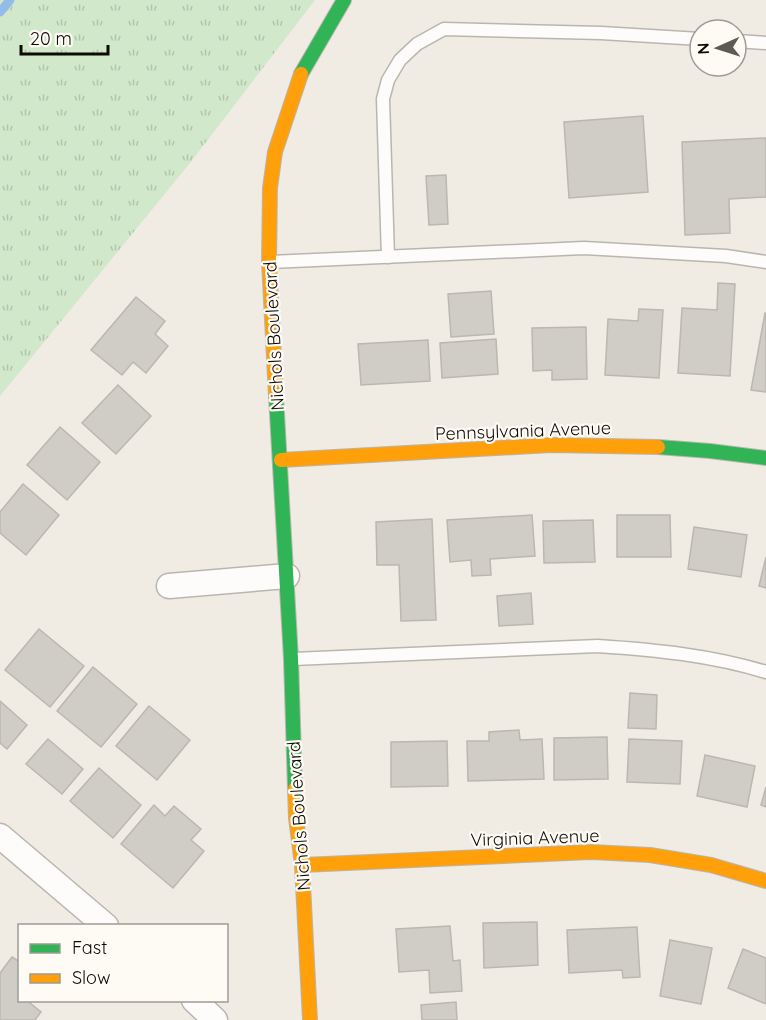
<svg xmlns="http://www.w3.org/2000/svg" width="766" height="1020" viewBox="0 0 766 1020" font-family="Quicksand,sans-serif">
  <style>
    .park { fill: url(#park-tufts) }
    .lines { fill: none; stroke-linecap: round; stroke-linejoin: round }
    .stream { stroke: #94bcea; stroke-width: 9 }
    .building { fill: #d0ccc6; stroke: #bbb7b1; stroke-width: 1.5 }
    .lane-casing { stroke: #b9b6b0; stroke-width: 15 }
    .street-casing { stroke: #b9b6b0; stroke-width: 27 }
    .fast-casing { stroke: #b9b6b0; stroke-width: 16 }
    .slow-casing { stroke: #b9b6b0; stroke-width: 16 }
    .lane { stroke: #fdfcfb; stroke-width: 12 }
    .street { stroke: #fdfcfb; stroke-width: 24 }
    .fast { stroke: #30b455; stroke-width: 14 }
    .slow { stroke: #ff9f0a; stroke-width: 14 }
    .labels { text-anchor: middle; stroke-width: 4.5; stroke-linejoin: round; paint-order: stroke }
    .street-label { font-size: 18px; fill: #0e0b07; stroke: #fefbf5 }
  </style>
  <defs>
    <pattern id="park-tufts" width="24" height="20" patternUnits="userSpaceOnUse" patternTransform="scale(1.5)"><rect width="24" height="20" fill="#d1e8ca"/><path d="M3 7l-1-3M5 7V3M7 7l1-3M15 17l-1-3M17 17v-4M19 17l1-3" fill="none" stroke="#b2c6ac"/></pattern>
  </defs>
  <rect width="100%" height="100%" fill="#f0ece4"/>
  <path class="park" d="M0,0H315L190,163L0,396Z"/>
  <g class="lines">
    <path class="stream" d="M0,12L10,0"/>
  </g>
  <g class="building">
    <path d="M643,116L648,192L569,198L564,122Z"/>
    <path d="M766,138V197L729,199L730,233L685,235L682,142Z"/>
    <path d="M446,175L448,224L429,225L426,176Z"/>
    <path d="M718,283L735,284L730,376L678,373L682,308L717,310Z"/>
    <path d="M491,291L494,334L451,337L448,294Z"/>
    <path d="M136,297L165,321L155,334L168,346L146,373L133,362L122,375L91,350Z"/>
    <path d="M639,309L663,310L659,378L605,375L608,319L638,321Z"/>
    <path d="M765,313H766V392L751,390Z"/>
    <path d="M586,327L587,379L552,380V370L533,371L532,328Z"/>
    <path d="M496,339L498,374L442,378L440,343Z"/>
    <path d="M428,340L430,381L361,385L358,344Z"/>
    <path d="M118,385L151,416L116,454L82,423Z"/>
    <path d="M60,427L100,462L67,500L27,465Z"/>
    <path d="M23,484L59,515L26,555L0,533V512Z"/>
    <path d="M532,515L535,556L490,559L491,575L472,576L471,560L450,562L447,520Z"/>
    <path d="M617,515H670L671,557H617Z"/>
    <path d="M432,519L436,620L401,621L399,565H377L376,522Z"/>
    <path d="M593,520L595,562L544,563L543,521Z"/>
    <path d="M694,527L747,535L741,577L688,569Z"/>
    <path d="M766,557V588L759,586Z"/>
    <path d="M531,593L533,624L499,626L497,596Z"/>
    <path d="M39,629L84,666L50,707L5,670Z"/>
    <path d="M93,667L137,704L101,747L57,711Z"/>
    <path d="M630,693L657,695L656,729L628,728Z"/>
    <path d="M0,701L27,725L7,749L0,743Z"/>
    <path d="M149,706L190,740L157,780L116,746Z"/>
    <path d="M519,730L520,740L542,739L544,779L468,781L467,741H489V732Z"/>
    <path d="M607,737L608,779L554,780V738Z"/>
    <path d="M48,739L83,769L62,794L26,764Z"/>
    <path d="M629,739L682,741L680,784L627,782Z"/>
    <path d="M447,741L448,786L391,787V742Z"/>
    <path d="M705,755L755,766L747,807L697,796Z"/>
    <path d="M99,768L141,805L113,838L70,801Z"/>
    <path d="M766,787V807L761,805Z"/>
    <path d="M154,805L165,816L174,806L201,829L191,840L204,851L173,888L121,844Z"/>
    <path d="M537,922L538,965L484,968L483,923Z"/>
    <path d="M450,926L453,961L460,960L462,991L430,993L429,970L399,972L396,929Z"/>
    <path d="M637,927L640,977L623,978L622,970L569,973L567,930Z"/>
    <path d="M670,940L712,948L701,1004L660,996Z"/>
    <path d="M743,949L766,958V1004L728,988Z"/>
    <path d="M12,957L20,962V1000H32L30,1003L41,1012L35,1020H0V973Z"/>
    <path d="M456,1002L457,1020H422L421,1005Z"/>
  </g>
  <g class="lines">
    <defs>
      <g id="lane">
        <path d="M736,41L766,43"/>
        <path d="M388,257L383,99L388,80L400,60L417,44L444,29L601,33L700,39"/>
        <path d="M270,262L584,248L726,256L766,262"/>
        <path d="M293,659L598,646C656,650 710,655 766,672"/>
      </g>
      <g id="street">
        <path d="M169,586L287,576"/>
        <path d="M0,836L106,926"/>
        <path d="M194,1000L215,1020"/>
      </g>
      <g id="fast">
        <path d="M301,74L344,0"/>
        <path d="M276,396L291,659L295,789"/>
        <path d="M658,447L710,451L766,458"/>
      </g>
      <g id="slow">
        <path d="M276,396L269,262L270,188L275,152L301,74"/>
        <path d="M281,460L551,445L658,447"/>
        <path d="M295,789L296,818L302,865L310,1020"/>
        <path d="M302,865L591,852L650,855L711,865L766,881"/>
      </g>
    </defs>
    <use href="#lane" class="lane-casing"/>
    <use href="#street" class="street-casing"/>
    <use href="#fast" class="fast-casing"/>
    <use href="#slow" class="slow-casing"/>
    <use href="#lane" class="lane"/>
    <use href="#street" class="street"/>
    <use href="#fast" class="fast"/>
    <use href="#slow" class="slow"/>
  </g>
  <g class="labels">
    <g class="street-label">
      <text transform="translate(274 336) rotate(-93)" y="6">Nichols Boulevard</text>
      <text transform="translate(523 431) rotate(-2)" y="6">Pennsylvania Avenue</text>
      <text transform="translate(299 816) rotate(-94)" y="6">Nichols Boulevard</text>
      <text transform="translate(535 838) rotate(-2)" y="6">Virginia Avenue</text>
    </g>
  </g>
  <rect x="18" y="924" width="210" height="78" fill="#fefbf5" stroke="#9e9b96" stroke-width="1.5"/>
  <rect x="30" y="944" width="30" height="9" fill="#30b455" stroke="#9e9b96" stroke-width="1.5"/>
  <text x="72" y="954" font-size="18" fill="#0e0b07">Fast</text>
  <rect x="30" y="974" width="30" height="9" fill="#ff9f0a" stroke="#9e9b96" stroke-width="1.5"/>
  <text x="72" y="984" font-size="18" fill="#0e0b07">Slow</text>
  <g transform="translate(718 48) rotate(267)"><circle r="28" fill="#fefbf5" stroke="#9e9b96" stroke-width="1.5"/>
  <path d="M0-4.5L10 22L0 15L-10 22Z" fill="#5d5a54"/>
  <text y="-9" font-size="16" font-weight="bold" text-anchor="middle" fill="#0e0b07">N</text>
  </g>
  <path d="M21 45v9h87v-9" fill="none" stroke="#0e0b07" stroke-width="3"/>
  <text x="30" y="45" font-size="18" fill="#0e0b07" stroke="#fefbf5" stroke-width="4.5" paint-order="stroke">20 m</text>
</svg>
